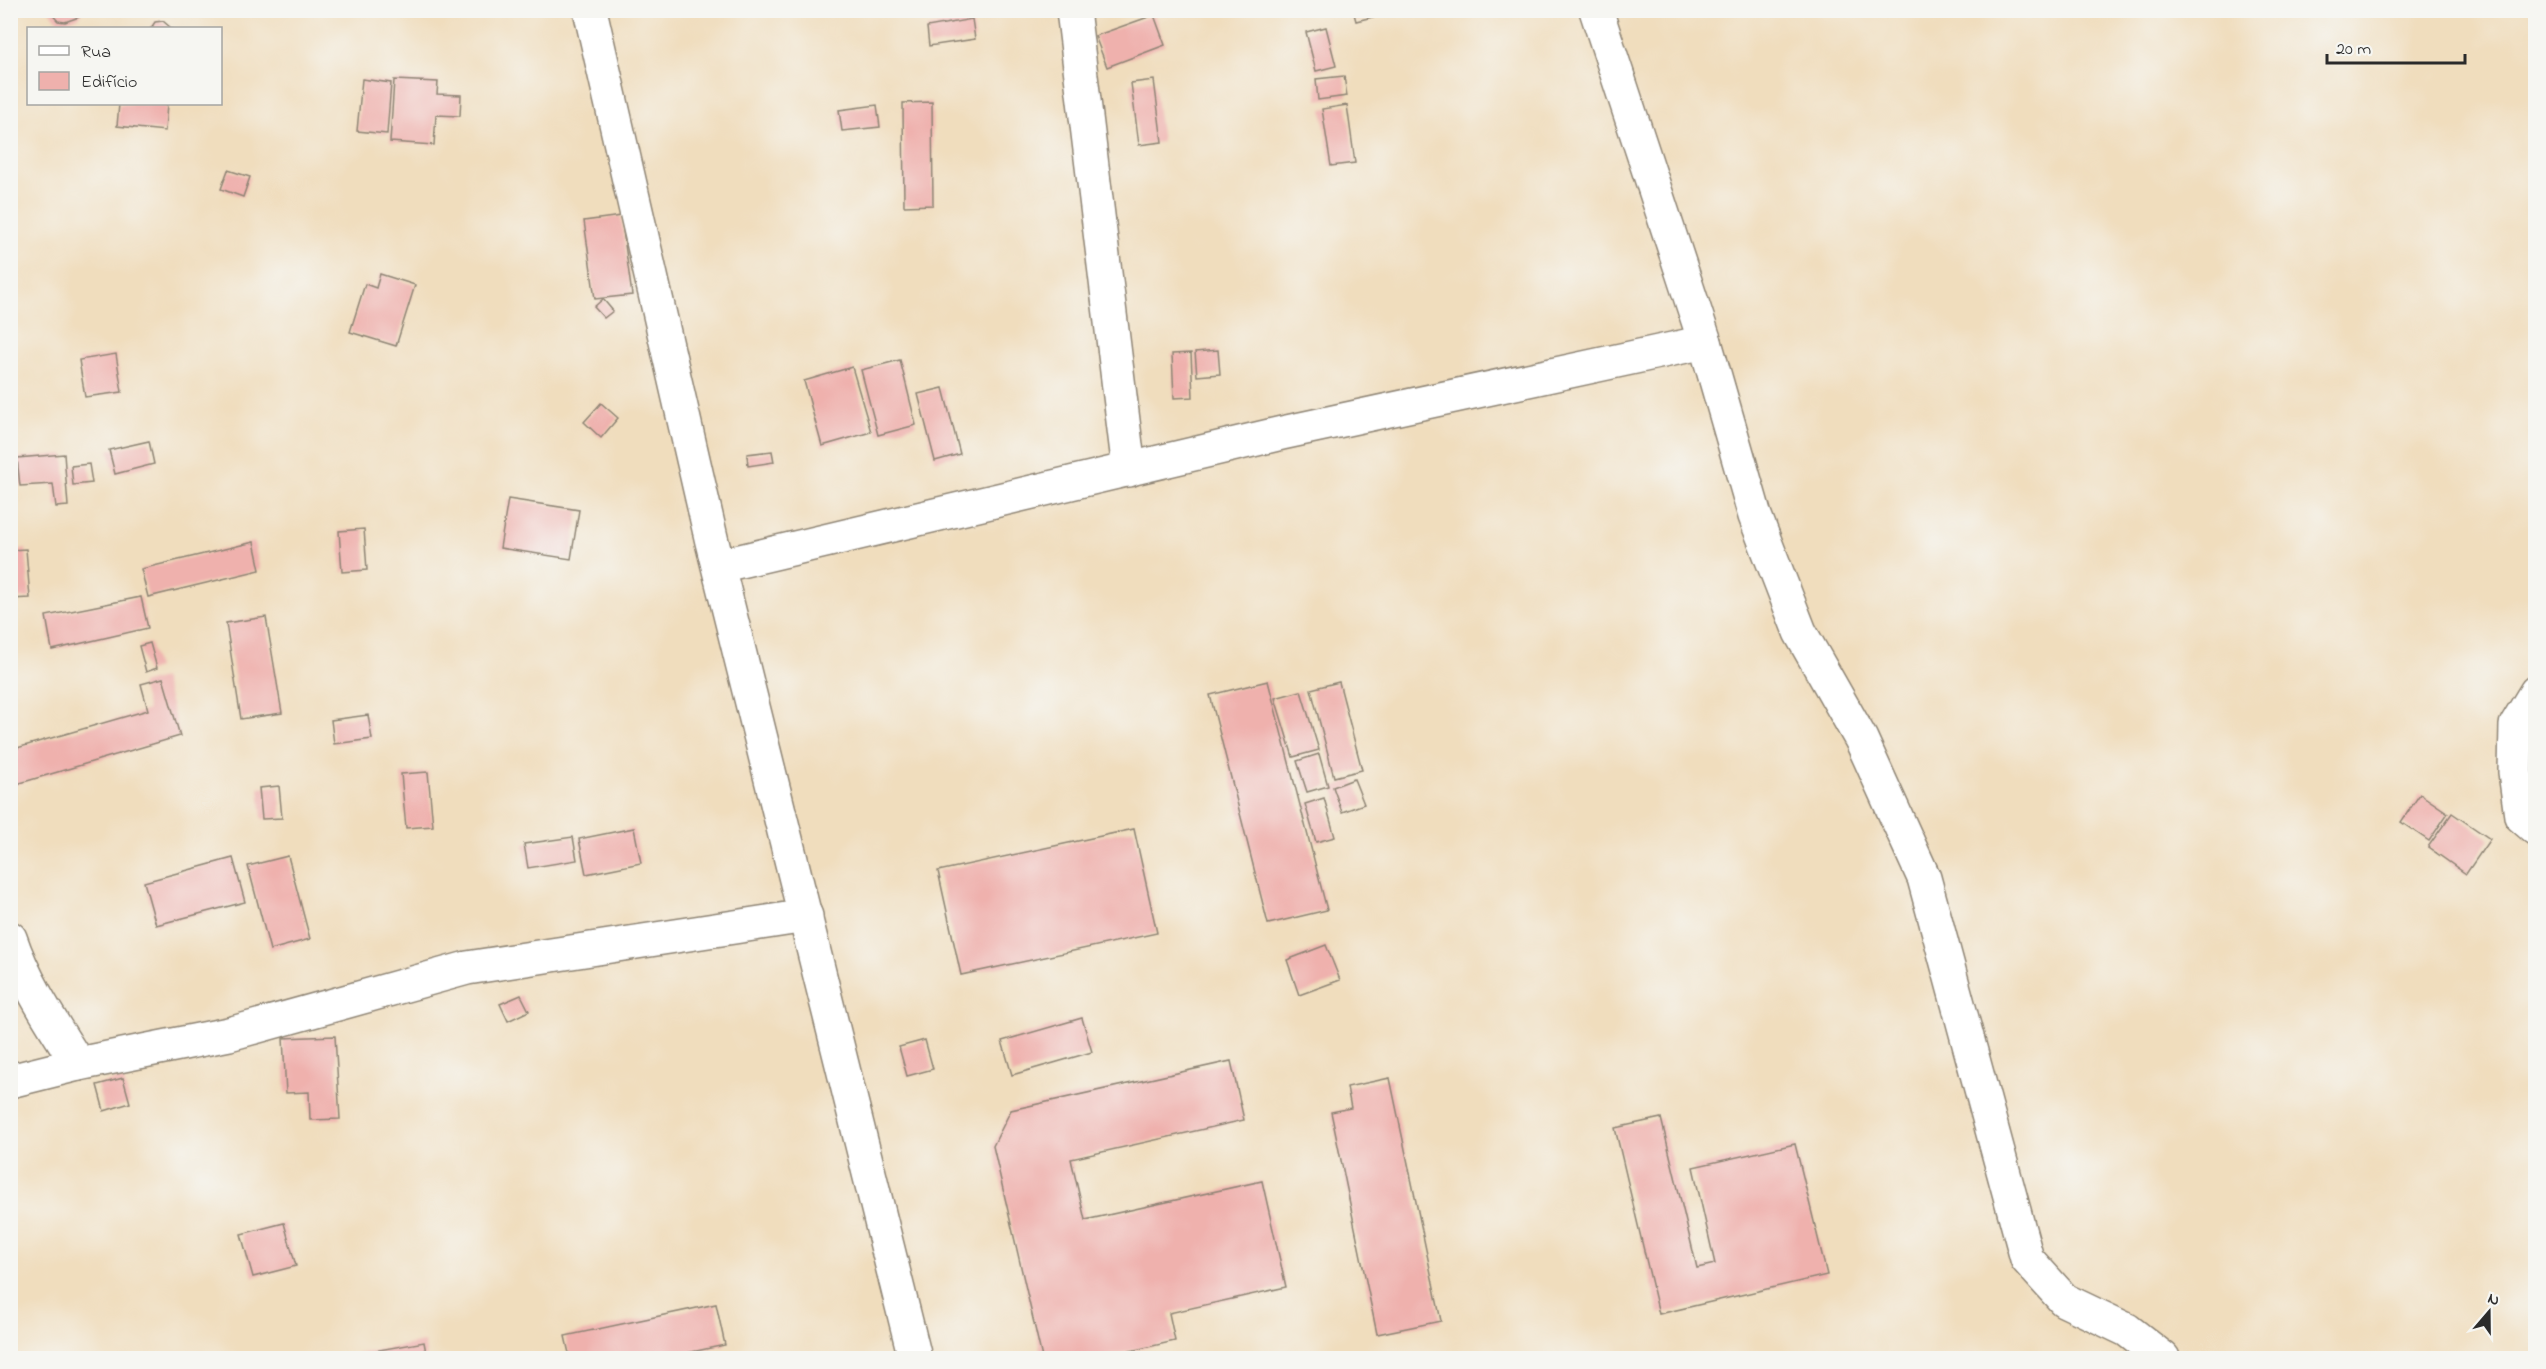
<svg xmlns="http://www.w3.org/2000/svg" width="2546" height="1369" viewBox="0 0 2546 1369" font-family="'Indie Flower',sans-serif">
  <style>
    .building { fill: #efb1ad }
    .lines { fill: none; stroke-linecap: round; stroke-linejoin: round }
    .minor-casing { stroke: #8e8474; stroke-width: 36 }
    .minor { stroke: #fff; stroke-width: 33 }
  </style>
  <rect width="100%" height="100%" fill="#f6f6f2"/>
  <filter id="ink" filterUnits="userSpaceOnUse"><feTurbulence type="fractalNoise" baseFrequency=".0167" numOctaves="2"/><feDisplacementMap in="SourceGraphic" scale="12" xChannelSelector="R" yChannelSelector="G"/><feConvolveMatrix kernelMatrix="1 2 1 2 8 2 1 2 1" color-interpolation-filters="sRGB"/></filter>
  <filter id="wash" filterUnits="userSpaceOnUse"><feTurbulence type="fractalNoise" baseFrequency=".008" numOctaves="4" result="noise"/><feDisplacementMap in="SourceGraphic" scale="24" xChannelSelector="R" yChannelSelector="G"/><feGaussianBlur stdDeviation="1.35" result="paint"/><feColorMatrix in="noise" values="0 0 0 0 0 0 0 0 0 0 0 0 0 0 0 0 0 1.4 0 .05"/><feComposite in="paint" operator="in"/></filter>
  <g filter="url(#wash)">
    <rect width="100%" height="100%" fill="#f0ddbd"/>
    <g id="blocks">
      <g class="building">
        <path d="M48,10H84L79,17L65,22L58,21Z"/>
        <path d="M1353,10H1397V11L1356,21Z"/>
        <path d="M1154,15L1165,45L1107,67L1095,36Z"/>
        <path d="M972,19L975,39L929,46L927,27Z"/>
        <path d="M163,21L171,28H151L155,22Z"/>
        <path d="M1326,27L1336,66L1316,71L1306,32Z"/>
        <path d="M1344,76L1347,96L1318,100L1316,79Z"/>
        <path d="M362,79L391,83L387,134L357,131Z"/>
        <path d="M394,80L438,82L437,94L461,95L460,116L436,115L434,145L390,142Z"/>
        <path d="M1154,80L1162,142L1139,145L1131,83Z"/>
        <path d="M932,102L933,205L904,206L903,103Z"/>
        <path d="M119,104H167L165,131L117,126Z"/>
        <path d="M877,105L880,127L842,131L839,110Z"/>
        <path d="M1347,105L1355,163L1331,166L1322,109Z"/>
        <path d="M10,142L14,153L11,161H10Z"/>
        <path d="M228,170L250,177L243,197L221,189Z"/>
        <path d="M621,216L632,295L595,299L584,221Z"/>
        <path d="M380,274L415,285L396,346L350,332L365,284L376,288Z"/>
        <path d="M603,299L613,311L604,318L594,307Z"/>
        <path d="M1218,350L1220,374L1197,376L1195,352Z"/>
        <path d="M1191,353L1193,397L1174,398L1172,354Z"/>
        <path d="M116,354L122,392L85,397L79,360Z"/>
        <path d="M900,360L916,425L878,435L861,370Z"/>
        <path d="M852,367L871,432L822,446L804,381Z"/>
        <path d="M943,388L960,454L935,461L918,394Z"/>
        <path d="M601,403L618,418L601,438L584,422Z"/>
        <path d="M149,441L154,464L115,474L109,450Z"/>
        <path d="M772,451L774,462L748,466L747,454Z"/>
        <path d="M64,454L68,506L56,507L53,484L20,486L17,458Z"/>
        <path d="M89,464L92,483L73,485L71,466Z"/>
        <path d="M508,499L579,510L571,559L500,548Z"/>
        <path d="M364,529L367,570L342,572L339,531Z"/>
        <path d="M254,542L260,570L148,597L141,569Z"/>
        <path d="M26,549L30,598L10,599V550Z"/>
        <path d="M141,597L148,628L52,650L46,616Z"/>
        <path d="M266,617L282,713L241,719L226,623Z"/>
        <path d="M150,643L157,668L146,672L139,646Z"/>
        <path d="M163,678L180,736L10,786V750L148,710L141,684Z"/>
        <path d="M1268,681L1327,910L1268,924L1210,695Z"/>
        <path d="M1339,682L1362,770L1334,777L1311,689Z"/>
        <path d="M1301,691L1319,750L1293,757L1275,698Z"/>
        <path d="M368,715L372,739L334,744L331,720Z"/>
        <path d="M1319,754L1328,786L1307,792L1297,761Z"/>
        <path d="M428,772L433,826L406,828L401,774Z"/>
        <path d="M1354,779L1364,804L1342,812L1333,787Z"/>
        <path d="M279,786L282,818L262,819L259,788Z"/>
        <path d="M2420,794L2448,813L2429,841L2401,822Z"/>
        <path d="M1324,798L1335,837L1316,842L1305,804Z"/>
        <path d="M2452,813L2490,839L2466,874L2428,847Z"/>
        <path d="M634,828L641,863L586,874L579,839Z"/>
        <path d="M1134,829L1157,933L961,975L938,871Z"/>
        <path d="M573,837L577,860L528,868L524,844Z"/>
        <path d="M288,856L310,939L270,950L248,866Z"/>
        <path d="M233,858L245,902L156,925L144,882Z"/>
        <path d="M1326,945L1340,980L1299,995L1287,960Z"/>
        <path d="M521,995L529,1011L508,1021L500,1004Z"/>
        <path d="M1082,1018L1092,1052L1012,1075L1002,1041Z"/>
        <path d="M335,1036L340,1119L310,1120L309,1092L286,1093L283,1038Z"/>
        <path d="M925,1040L933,1069L907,1076L899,1047Z"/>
        <path d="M1231,1061L1244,1120L1071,1159L1085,1220L1262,1181L1286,1287L1169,1313L1175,1341L1099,1358H1042L993,1146L1011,1110Z"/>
        <path d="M123,1078L130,1103L104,1111L97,1085Z"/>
        <path d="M1390,1078L1441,1321L1377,1334L1331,1112L1351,1108L1347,1087Z"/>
        <path d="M1661,1118L1697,1268L1715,1264L1693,1167L1795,1144L1827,1275L1659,1314L1615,1128Z"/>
        <path d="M284,1223L296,1266L253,1277L241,1234Z"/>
        <path d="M716,1304L725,1345L663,1358H570L565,1336Z"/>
        <path d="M424,1342L427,1358H357L356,1354Z"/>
        <path d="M1975,1354L1976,1358H1957V1357Z"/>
      </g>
    </g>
  </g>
  <g filter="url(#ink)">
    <use href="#blocks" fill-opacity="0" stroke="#8e8474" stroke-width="1.5"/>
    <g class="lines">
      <defs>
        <g id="minor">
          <path d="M590,10L712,542L915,1358"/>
          <path d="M1073,10L1129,470"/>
          <path d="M1596,10L1705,342L1755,516L1800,632L1861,739L1924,878L2027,1259L2064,1300L2127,1330L2163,1358"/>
          <path d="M719,566L1282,433L1705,342"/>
          <path d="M2536,692L2516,725L2515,772L2521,816L2536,829"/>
          <path d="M10,938C25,983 53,1024 78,1064L229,1034L467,968L806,916"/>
          <path d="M10,1081L78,1064"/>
        </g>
      </defs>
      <use href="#minor" class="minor-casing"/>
      <use href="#minor" class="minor"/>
    </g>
  </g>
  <rect width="2546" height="1369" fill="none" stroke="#f6f6f2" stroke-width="36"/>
  <rect x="27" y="27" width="195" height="78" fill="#f6f6f2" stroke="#a5a5a2" stroke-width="1.5"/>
  <rect x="39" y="46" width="30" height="9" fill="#ffffff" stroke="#a5a5a2" stroke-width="1.5"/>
  <text x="81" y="57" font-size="18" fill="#2b2b2b">Rua</text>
  <rect x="39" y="72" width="30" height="18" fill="#efb1ad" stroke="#a5a5a2" stroke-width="1.5"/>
  <text x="81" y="87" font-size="18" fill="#2b2b2b">Edifício</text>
  <g transform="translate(2489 1312) rotate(20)" stroke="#f6f6f2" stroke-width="4.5" paint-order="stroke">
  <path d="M0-4.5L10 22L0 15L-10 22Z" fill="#2b2b2b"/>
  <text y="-9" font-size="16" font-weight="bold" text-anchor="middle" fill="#2b2b2b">N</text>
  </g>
  <path d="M2327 54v9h138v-9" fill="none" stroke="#2b2b2b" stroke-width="3"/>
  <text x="2336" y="54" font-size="18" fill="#2b2b2b" stroke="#f6f6f2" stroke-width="4.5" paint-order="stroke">20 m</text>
</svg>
